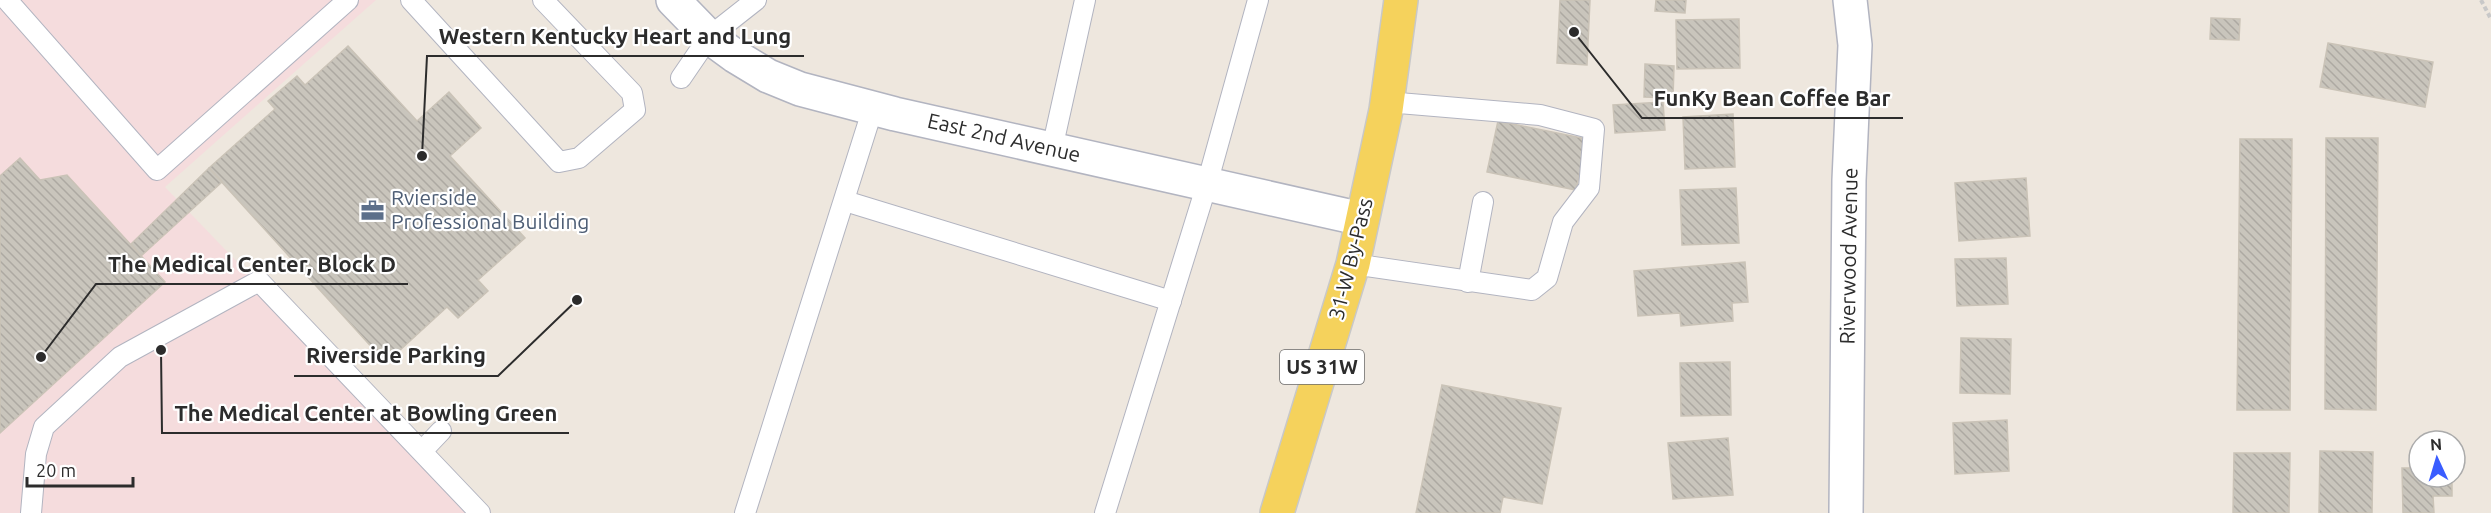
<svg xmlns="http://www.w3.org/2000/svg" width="2491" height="513" viewBox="0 0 2491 513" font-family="Ubuntu,sans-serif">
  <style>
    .medical { fill: #f5dcdd }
    .building { fill: url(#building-back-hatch); stroke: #cac3b7; stroke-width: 1.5 }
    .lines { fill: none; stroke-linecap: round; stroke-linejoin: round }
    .service-casing { stroke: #b2b4c0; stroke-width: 22 }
    .minor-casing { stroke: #b2b4c0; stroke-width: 36 }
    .primary-casing { stroke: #c8c8c8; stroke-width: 36 }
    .path { stroke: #c8c8c8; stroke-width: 4; stroke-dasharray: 4.5 3; stroke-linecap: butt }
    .service { stroke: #fff; stroke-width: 20 }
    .minor { stroke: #fff; stroke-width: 33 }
    .primary { stroke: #f5d25c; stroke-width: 33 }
    .labels { text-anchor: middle; stroke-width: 4.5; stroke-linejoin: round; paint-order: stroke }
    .shield { fill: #fff; stroke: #6b6b6b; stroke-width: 1.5 }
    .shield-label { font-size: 20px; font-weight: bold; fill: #2c2c2c }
    .street-label { font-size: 21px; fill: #2c2c2c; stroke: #fff }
    .service-label { font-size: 21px; fill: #4e5e75; stroke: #fff; text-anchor: start }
    .leader { fill: none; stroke: #2c2c2c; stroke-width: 2 }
    .callout-dot { fill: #2c2c2c; stroke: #fff; stroke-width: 2 }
    .callout-label { font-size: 22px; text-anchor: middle; font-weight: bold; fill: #2c2c2c; stroke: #fff; stroke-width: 4.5; stroke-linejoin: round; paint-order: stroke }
  </style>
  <defs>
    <pattern id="building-back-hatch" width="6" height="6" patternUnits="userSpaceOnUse" patternTransform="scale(1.5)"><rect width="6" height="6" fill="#c9c5bc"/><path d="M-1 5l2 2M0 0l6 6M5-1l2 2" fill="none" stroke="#ada9a2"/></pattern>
  </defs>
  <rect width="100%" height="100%" fill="#eee7de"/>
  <path class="medical" d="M0,0H376L165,187L479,513H0Z"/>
  <g class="building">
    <path d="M1560,0H1590L1587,65L1557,63Z"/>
    <path d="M1656,0H1686L1685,13L1655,11Z"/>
    <path d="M2211,18L2240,19L2239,40L2210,39Z"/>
    <path d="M1739,19L1740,68L1677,69L1676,20Z"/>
    <path d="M2328,43L2433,62L2425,107L2320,87Z"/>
    <path d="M348,46L417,121L449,92L481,128L450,156L525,238L478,280L488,291L458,318L447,307L386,363L209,168L275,109L268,101L297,76L305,85Z"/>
    <path d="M1645,64L1674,66L1673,98L1644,97Z"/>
    <path d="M1663,102L1665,130L1615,133L1613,105Z"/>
    <path d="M1733,114L1735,167L1685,169L1683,117Z"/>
    <path d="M1498,121L1587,139L1576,190L1487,172Z"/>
    <path d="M2326,138H2378L2376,410L2325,409Z"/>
    <path d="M2240,139H2292L2290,410H2237Z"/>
    <path d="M20,158L40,180L67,175L165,282L0,433V176Z"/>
    <path d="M209,168L222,182L141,256L131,244Z"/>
    <path d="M2026,178L2030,236L1959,241L1955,183Z"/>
    <path d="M1736,188L1739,243L1682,245L1680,190Z"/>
    <path d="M2006,258L2008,304L1957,306L1955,259Z"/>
    <path d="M1745,262L1748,302L1732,303L1733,321L1681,326L1680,313L1638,316L1634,271Z"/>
    <path d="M1961,338L2011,339L2010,394L1960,393Z"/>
    <path d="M1730,362L1731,415L1681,416L1680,363Z"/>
    <path d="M1442,385L1561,408L1542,504L1503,497L1500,513H1416Z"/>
    <path d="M2007,420L2009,471L1955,474L1953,423Z"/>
    <path d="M1728,438L1733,495L1673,499L1668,443Z"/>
    <path d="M2320,451L2373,452L2372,513H2319Z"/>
    <path d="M2234,453H2290L2289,513H2233Z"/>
    <path d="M2402,468H2419V477H2452V496H2433L2434,513H2403Z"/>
  </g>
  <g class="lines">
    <defs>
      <g id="service">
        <path d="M7,0L157,170L348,0"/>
        <path d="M411,0L559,162L579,158L635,110L632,93L543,0"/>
        <path d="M681,78L709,37L756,0"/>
        <path d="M1052,149L1085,0"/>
        <path d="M845,201L1171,301"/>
        <path d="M1353,264L1532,290L1547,278L1563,222L1589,188L1594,129L1540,115L1387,102"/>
        <path d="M1468,282L1483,202"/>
        <path d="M422,451L441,431"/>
        <path d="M31,513L36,454L44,427L120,357L259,281L480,513"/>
        <path d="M745,513L873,108"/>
        <path d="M1105,513L1207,184L1258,0"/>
      </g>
      <g id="minor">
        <path d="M673,0L709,37L735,56L768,76L800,89L895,114L1362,219"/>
        <path d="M1846,513L1849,180L1855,45L1850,0"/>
      </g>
      <path id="primary" d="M1277,513L1353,264L1386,110L1401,0"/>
    </defs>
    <use href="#service" class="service-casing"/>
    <use href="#minor" class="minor-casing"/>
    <use href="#primary" class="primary-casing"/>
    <path class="path" d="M2481,0L2491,19"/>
    <use href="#service" class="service"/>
    <use href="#minor" class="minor"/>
    <use href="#primary" class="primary"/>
  </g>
  <defs>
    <symbol id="office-bare" viewBox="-9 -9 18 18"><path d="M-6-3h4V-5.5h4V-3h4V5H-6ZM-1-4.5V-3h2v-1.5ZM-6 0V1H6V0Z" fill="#5c6f8a" stroke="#fff" stroke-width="2.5" paint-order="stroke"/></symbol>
  </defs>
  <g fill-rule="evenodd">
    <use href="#office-bare" x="356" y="194" width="33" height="33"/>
  </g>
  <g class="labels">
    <rect class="shield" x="1280" y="350" width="84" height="34" rx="4.5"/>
    <g class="shield-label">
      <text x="1322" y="374">US 31W</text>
    </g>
    <g class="street-label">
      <text transform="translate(1004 138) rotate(13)" y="7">East 2nd Avenue</text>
      <text transform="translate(1849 256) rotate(-89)" y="7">Riverwood Avenue</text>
      <text transform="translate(1351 259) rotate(-76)" y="7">31-W By-Pass</text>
    </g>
    <g class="service-label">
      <text x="391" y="205">Rvierside<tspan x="391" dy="24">Professional Building</tspan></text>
    </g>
  </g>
  <path class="leader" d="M422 156L427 56H804M1574 32L1642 118H1903M41 357L96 284H408M577 300L498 376H294M161 350L162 433H569"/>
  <g class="callout-dot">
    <circle cx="422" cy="156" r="6"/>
    <circle cx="1574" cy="32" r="6"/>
    <circle cx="41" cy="357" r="6"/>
    <circle cx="577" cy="300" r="6"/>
    <circle cx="161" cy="350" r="6"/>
  </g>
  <g class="callout-label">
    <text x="615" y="44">Western Kentucky Heart and Lung</text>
    <text x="1772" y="106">FunKy Bean Coffee Bar</text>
    <text x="252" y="272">The Medical Center, Block D</text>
    <text x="396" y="363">Riverside Parking</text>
    <text x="366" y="421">The Medical Center at Bowling Green</text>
  </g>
  <g transform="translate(2437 459) rotate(356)"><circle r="28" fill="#ffffff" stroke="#ababab" stroke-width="1.5"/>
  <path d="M0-4.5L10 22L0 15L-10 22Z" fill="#3a5dff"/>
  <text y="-9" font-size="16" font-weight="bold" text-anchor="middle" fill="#2c2c2c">N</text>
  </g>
  <path d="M27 477v9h106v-9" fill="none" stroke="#2c2c2c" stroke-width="3"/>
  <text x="36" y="477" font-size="18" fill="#2c2c2c" stroke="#ffffff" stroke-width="4.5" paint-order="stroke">20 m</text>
</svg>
